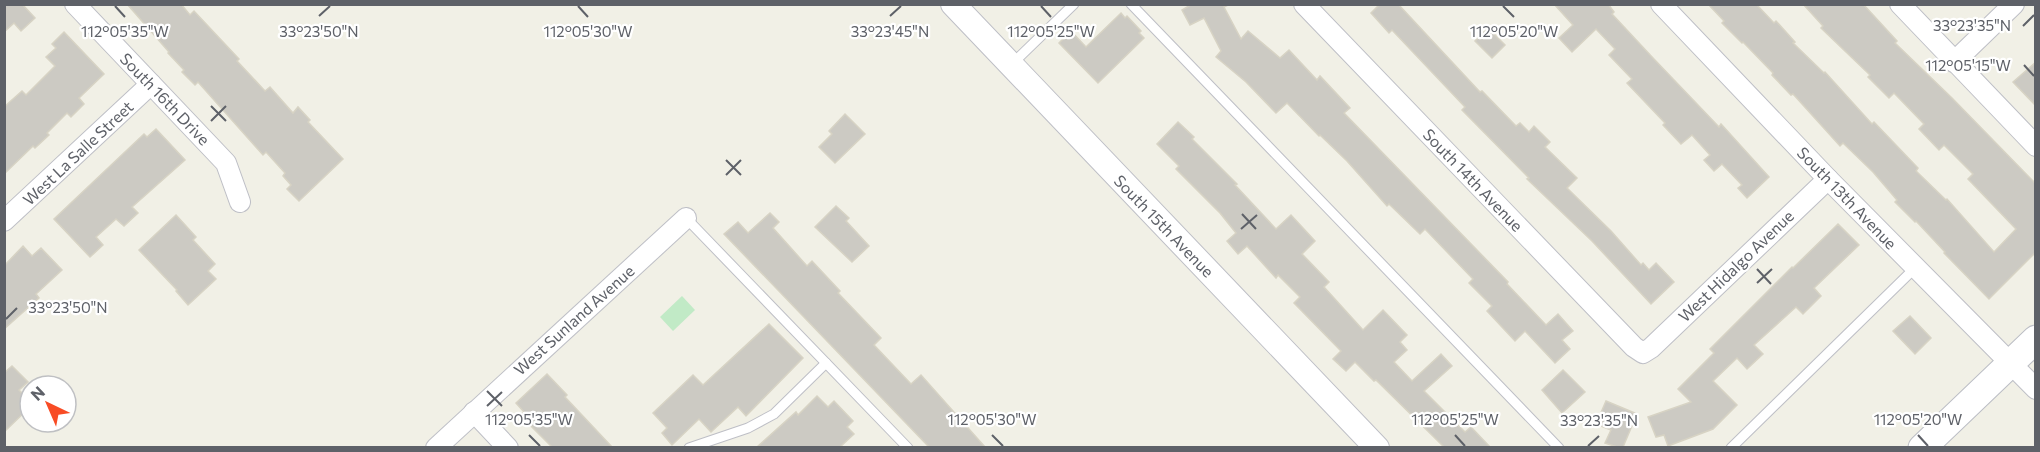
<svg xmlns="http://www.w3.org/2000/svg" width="2040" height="452" viewBox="0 0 2040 452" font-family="Commissioner,sans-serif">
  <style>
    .green { fill: #c1eac6 }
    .building { fill: #cccac3; stroke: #d7d3c4; stroke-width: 1.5 }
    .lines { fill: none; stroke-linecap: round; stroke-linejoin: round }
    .service-casing { stroke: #bebfc6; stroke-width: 11 }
    .minor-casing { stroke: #bebfc6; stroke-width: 22 }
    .tertiary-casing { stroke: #bebfc6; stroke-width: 26 }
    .secondary-casing { stroke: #bcbec5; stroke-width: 29 }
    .service { stroke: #fff; stroke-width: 9 }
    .minor { stroke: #fff; stroke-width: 20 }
    .tertiary { stroke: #fff; stroke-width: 24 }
    .secondary { stroke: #fff; stroke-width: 27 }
    .ticks { fill: none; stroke: #5e6168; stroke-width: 2 }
    .labels { text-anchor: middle; stroke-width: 4.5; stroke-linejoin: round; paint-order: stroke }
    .street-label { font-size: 16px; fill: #5e6168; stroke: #fff }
    .ticks-label { font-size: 15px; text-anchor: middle; fill: #5e6168; stroke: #fff; stroke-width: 4.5; stroke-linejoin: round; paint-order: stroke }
  </style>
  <rect width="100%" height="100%" fill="#f1f0e6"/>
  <path class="green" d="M682,296L695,310L673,331L660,317Z"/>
  <g class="building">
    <path d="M4,4H22L35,18L21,31L14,23L4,32Z"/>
    <path d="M127,4H181L190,15L194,11L239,59L237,61L265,91L270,87L293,113L298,107L310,120L308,122L343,159L299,201L287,189L291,185L283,176L285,173L266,152L263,155L198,82L195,85L182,72L184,70L168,53L169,52Z"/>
    <path d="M1192,4H1230L1224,7L1241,39L1248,31L1280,58L1289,50L1317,80L1320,76L1350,108L1344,113L1508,282L1507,284L1546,325L1558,314L1573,331L1562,340L1570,349L1555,363L1525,331L1515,341L1487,311L1492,306L1469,283L1473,279L1425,229L1420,234L1389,204L1387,206L1347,161L1320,135L1319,136L1287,103L1276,113L1246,82L1216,57L1221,51L1204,18L1190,25L1182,10Z"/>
    <path d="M1380,4H1398L1480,92L1482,91L1516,126L1520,123L1529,132L1534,126L1550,142L1545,147L1577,178L1567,188L1611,231L1641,265L1643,263L1649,270L1656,263L1674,282L1651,304L1592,241L1527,179L1529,178L1462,110L1465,107L1392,30L1389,33L1371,13Z"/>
    <path d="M1554,4H1608L1614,12L1612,14L1653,58L1719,127L1721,124L1769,177L1747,198L1738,188L1742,185L1722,164L1714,171L1704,160L1710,155L1692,135L1681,144L1663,125L1665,123L1627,83L1632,79L1609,55L1615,49L1596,29L1572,52L1559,38L1573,25Z"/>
    <path d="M1708,4H1756L1774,23L1776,21L1795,42L1793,43L1824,73L1825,72L1872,124L1874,122L1918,168L1916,171L1946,200L1947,199L1994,252L2016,229L1968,179L1973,174L1944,145L1939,150L1919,129L1924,124L1894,93L1889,98L1868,77L1870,75L1821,28L1823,26L1803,4H1863L1897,41L1895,43L1952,98L2036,184V252L1989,299L1944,253L1945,252L1916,221L1915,222L1895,202L1897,200L1873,172L1843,143L1840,146L1793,94L1791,95L1772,75L1773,73L1743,42L1742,43L1722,23L1724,21Z"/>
    <path d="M1121,13L1125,18L1127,16L1141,31L1139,33L1144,38L1098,83L1059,43L1071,31L1086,47Z"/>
    <path d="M1488,28L1505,45L1492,58L1475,41Z"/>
    <path d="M64,32L104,74L79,98L84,104L71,117L67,113L47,133L49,135L35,148L33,146L4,174V107L22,91L26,95L55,66L46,57L56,48L52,44Z"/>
    <path d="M2036,62V106L2013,82Z"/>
    <path d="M845,114L865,134L835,163L819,147L832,134L829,131Z"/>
    <path d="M1178,122L1194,137L1192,139L1237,184L1235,185L1276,229L1291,215L1315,241L1302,254L1329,282L1324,287L1363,330L1383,310L1407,335L1400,342L1407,350L1394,362L1412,381L1441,354L1452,366L1424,391L1465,432L1471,427L1490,447H1444L1376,380L1374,381L1355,362L1346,371L1333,359L1341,351L1294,303L1300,297L1278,275L1276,278L1247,246L1238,254L1227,241L1236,233L1220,213L1176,169L1179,166L1157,144Z"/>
    <path d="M156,129L185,160L132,207L138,213L124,226L116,219L96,237L103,245L90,257L54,219L144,134L147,137Z"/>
    <path d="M836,206L849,218L846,221L869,246L852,262L815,227Z"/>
    <path d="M770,213L779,222L773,228L807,266L812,261L840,291L838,293L881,338L874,345L911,384L921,375L985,447H929L724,234L738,222L748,233Z"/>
    <path d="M176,215L196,237L193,240L215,264L208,271L216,279L188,305L176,291L177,290L139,250Z"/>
    <path d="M1838,224L1859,245L1814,288L1821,296L1803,314L1796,307L1754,345L1763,354L1747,369L1737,358L1713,381L1737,405L1713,429L1668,446L1664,435L1656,437L1648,417L1691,402L1678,389L1714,353L1710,349L1792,267L1793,268Z"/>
    <path d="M23,246L32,256L41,248L62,270L36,294L39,298L4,329V266Z"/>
    <path d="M1910,316L1931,338L1915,354L1893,331Z"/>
    <path d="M769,324L803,358L746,416L738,407L711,432L699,419L672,445L662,433L667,428L653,413L693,375L703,385Z"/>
    <path d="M12,366L28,382L19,390L30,401V407L4,432V373Z"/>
    <path d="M1563,370L1585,392L1562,413L1542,390Z"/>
    <path d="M547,374L567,395L565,397L612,447H552L520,415L524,412L516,403Z"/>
    <path d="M817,396L828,407L834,401L853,421L847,427L854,434L840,447H757L796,412L798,415Z"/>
    <path d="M1606,401L1637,414L1623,447H1617L1605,443L1611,430L1596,424Z"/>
  </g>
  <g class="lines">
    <defs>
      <g id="service">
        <path d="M1131,4L1559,448"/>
        <path d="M1012,64L1074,4"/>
        <path d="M686,218L908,448"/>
        <path d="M689,448L748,428L774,414L826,363"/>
        <path d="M1731,448L1916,267"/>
      </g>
      <g id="minor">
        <path d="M75,4L226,163L240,202"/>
        <path d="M1304,4L1634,347L1643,353L1651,348L1828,179"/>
        <path d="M1661,4L1828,179L2036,389"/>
        <path d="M1900,4L2036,146"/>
        <path d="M1954,62L2014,4"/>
        <path d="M4,221L151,84"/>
        <path d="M474,412L508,448"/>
        <path d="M436,448L686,218"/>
      </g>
      <path id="tertiary" d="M953,4L1377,448"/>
      <path id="secondary" d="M1922,448L2036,339"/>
    </defs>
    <use href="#service" class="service-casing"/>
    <use href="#minor" class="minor-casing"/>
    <use href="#tertiary" class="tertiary-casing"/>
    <use href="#secondary" class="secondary-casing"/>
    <use href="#service" class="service"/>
    <use href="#minor" class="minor"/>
    <use href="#tertiary" class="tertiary"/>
    <use href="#secondary" class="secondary"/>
  </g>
  <path class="ticks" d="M115,6L125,17M578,6L588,17M1041,6L1051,17M1503,6L1514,17M319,16L330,6M890,16L901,6M2023,26L2034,15M2024,65L2034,76M211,106L226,121M211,121L226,106M726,160L741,175M726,175L741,160M1242,214L1256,229M1241,229L1257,215M1757,269L1771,284M1757,283L1772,269M6,319L17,308M487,391L502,406M487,406L502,392M529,435L540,446M992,435L1003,446M1455,435L1465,446M1918,435L1928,446M1588,446L1599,436"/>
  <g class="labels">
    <g class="street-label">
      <text transform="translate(165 99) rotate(46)" y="6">South 16th Drive</text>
      <text transform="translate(78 153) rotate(-43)" y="6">West La Salle Street</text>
      <text transform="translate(1473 180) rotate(46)" y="6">South 14th Avenue</text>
      <text transform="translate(1847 198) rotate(46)" y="6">South 13th Avenue</text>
      <text transform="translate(1164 226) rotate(46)" y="6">South 15th Avenue</text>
      <text transform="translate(1736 266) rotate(-44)" y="6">West Hidalgo Avenue</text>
      <text transform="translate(574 320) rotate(-42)" y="6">West Sunland Avenue</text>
    </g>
  </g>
  <g class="ticks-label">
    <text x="1972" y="31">33°23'35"N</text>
    <text x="319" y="37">33°23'50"N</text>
    <text x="890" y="37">33°23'45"N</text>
    <text x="125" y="37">112°05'35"W</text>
    <text x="588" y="37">112°05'30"W</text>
    <text x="1051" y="37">112°05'25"W</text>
    <text x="1514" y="37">112°05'20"W</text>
    <text x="1968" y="71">112°05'15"W</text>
    <text x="68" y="313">33°23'50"N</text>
    <text x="529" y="425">112°05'35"W</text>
    <text x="992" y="425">112°05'30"W</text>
    <text x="1455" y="425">112°05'25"W</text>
    <text x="1918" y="425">112°05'20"W</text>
    <text x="1599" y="426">33°23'35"N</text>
  </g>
  <rect width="2040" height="452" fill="none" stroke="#5e6168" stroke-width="12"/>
  <g transform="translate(48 404) rotate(316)"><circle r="28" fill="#ffffff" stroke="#bfc0c3" stroke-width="1.5"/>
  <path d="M0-4.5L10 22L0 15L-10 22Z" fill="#f84c25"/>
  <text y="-9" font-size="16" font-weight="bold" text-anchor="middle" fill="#5e6168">N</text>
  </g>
</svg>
